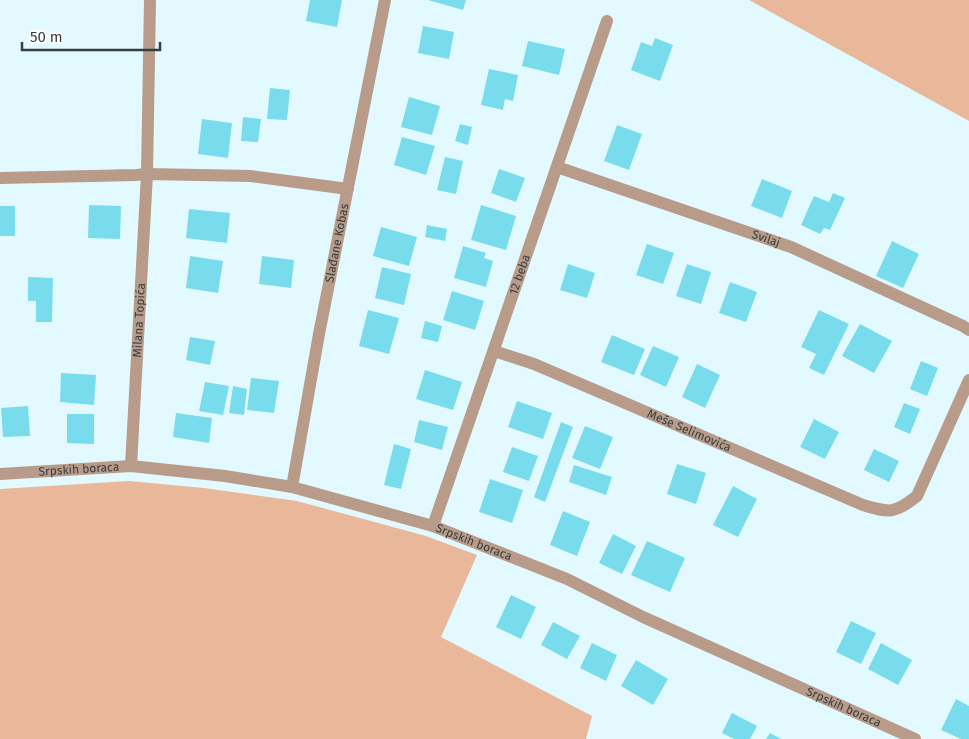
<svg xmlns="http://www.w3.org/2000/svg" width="969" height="739" viewBox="0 0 969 739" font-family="'Fira Sans',sans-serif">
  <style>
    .green { fill: #e9b89a }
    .building { fill: #78dced }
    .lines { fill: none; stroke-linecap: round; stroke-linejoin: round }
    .minor { stroke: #b89b89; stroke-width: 12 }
    .labels { text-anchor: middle; stroke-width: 4; stroke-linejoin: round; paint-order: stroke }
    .street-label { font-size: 12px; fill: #353f40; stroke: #fff }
  </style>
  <rect width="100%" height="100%" fill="#e2faff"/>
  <g class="green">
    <path d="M749,0H969V121Z"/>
    <path d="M129,481L204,488L297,501L426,536L477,555L441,637L592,716L586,739H0V489Z"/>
  </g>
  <g class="building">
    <path d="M310,0H342L337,27L306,21Z"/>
    <path d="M428,0H466L463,10Z"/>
    <path d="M423,26L454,32L449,59L418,53Z"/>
    <path d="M655,38L673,45L660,81L631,70L641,42L652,46Z"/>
    <path d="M528,41L565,49L559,75L522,66Z"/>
    <path d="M489,69L518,75L513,101L505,99L503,110L481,105Z"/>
    <path d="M270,88L290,90L287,120L267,119Z"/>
    <path d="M409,97L440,106L432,135L401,127Z"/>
    <path d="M243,117L261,119L258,142L241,141Z"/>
    <path d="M202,119L232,123L228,158L198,154Z"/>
    <path d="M460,124L472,127L468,145L455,141Z"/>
    <path d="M617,125L642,134L629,170L604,161Z"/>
    <path d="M402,137L435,146L426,175L394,165Z"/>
    <path d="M445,157L463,161L456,194L437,190Z"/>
    <path d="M499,169L525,178L516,202L491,193Z"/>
    <path d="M762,179L792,191L782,218L751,206Z"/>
    <path d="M833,193L845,198L830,230L824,228L820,234L801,225L814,196L829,202Z"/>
    <path d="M89,205L121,206L120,239L88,238Z"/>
    <path d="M481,205L516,216L506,250L471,240Z"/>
    <rect x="0" y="206" width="15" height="30"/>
    <path d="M189,209L230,213L227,243L186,238Z"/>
    <path d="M427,225L447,229L445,241L425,237Z"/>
    <path d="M381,227L417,237L409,266L373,256Z"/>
    <path d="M892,241L919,254L903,288L876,276Z"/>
    <path d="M647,244L674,253L663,284L636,275Z"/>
    <path d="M463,246L486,253L484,258L493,261L486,287L454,278Z"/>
    <path d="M190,256L223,261L218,293L186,288Z"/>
    <path d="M262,256L294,260L291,288L259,284Z"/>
    <path d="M568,264L595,273L587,298L560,290Z"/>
    <path d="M687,264L711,272L701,304L676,296Z"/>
    <path d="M382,267L411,274L404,305L375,298Z"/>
    <path d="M28,277L53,278L52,322H36V301H28Z"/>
    <path d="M730,282L757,292L746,322L719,313Z"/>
    <path d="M452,291L484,301L475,330L443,320Z"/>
    <path d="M368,310L399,318L389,354L359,346Z"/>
    <path d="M819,310L849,324L824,375L809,368L816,354L801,347Z"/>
    <path d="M425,321L442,326L438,342L421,338Z"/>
    <path d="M860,324L892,341L874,373L842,356Z"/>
    <path d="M612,335L645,349L634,375L601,362Z"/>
    <path d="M190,337L215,341L210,365L186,360Z"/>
    <path d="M653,346L679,357L666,387L640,375Z"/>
    <path d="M921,361L938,368L927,396L910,389Z"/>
    <path d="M697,364L720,375L705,408L682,397Z"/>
    <path d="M425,370L462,382L453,410L416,399Z"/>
    <path d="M61,373L96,375L94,405L60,402Z"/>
    <path d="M251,378L279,381L274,413L247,410Z"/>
    <path d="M205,382L229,386L223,415L199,411Z"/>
    <path d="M233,386L247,389L244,415L229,413Z"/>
    <path d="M517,401L552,413L543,439L508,427Z"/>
    <path d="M904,403L920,409L910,434L894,427Z"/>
    <path d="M28,406L30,436L3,437L1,408Z"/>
    <path d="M176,413L212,418L209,443L173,437Z"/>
    <path d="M67,414H94V444L67,443Z"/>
    <path d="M814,419L839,432L825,459L800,447Z"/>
    <path d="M419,420L448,427L442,450L414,442Z"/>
    <path d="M561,422L573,427L545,502L534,497Z"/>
    <path d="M585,426L613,437L600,469L572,458Z"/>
    <path d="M394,444L411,449L401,489L384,485Z"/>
    <path d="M512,447L538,456L529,481L503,472Z"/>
    <path d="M874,449L899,461L889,482L864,470Z"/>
    <path d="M677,464L706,473L696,504L667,494Z"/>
    <path d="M574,465L612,477L606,495L569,482Z"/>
    <path d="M490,479L523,490L512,523L479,512Z"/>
    <path d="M733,486L757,499L738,537L713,525Z"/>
    <path d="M563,511L590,522L577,556L550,545Z"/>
    <path d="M613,534L636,546L622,574L599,563Z"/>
    <path d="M647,541L685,558L670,592L631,575Z"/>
    <path d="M511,595L536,607L521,639L496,627Z"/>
    <path d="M851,621L876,633L861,664L836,652Z"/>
    <path d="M553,622L580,636L567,659L541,645Z"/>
    <path d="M592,643L617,655L606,681L580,668Z"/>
    <path d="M881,643L912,660L898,685L868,669Z"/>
    <path d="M636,660L668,679L653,705L621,686Z"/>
    <path d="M956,699L969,706V739H961L941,730Z"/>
    <path d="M732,713L757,726L750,739H734L722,733Z"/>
    <path d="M770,733L781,739H766Z"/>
  </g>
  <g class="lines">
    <g class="minor">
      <path id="s1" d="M557,167L791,247L963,326L969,330"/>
      <path d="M0,178L136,175L147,174L250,176L348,189"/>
      <path id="s2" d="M494,351L534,364L863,505C890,513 894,514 917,496L969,380"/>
      <path id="s3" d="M131,466L147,174L150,0"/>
      <path id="s4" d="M0,474L131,466L225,476L292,487L433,526L567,579L643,617L915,739"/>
      <path id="s5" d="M292,487L319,334L385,0"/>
      <path id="s6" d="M433,526L607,21"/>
    </g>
  </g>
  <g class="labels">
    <g class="street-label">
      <text dy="4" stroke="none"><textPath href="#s1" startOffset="221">Svilaj</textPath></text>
      <text dy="4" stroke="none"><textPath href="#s5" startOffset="248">Slađane Kobas</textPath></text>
      <text dy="4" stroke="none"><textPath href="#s6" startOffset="266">12 beba</textPath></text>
      <text dy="4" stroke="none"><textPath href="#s3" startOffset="146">Milana Topića</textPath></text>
      <text dy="4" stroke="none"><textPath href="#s2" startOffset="211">Meše Selimovića</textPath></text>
      <text dy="4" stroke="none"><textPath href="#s4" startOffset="79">Srpskih boraca</textPath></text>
      <text dy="4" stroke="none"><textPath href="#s4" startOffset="484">Srpskih boraca</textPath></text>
      <text dy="4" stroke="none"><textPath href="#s4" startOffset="889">Srpskih boraca</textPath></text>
    </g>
  </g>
  <path d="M22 42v8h138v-8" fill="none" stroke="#353f40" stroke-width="2.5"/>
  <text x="30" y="42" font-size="15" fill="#353f40" stroke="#ffffff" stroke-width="4" paint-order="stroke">50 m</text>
</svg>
